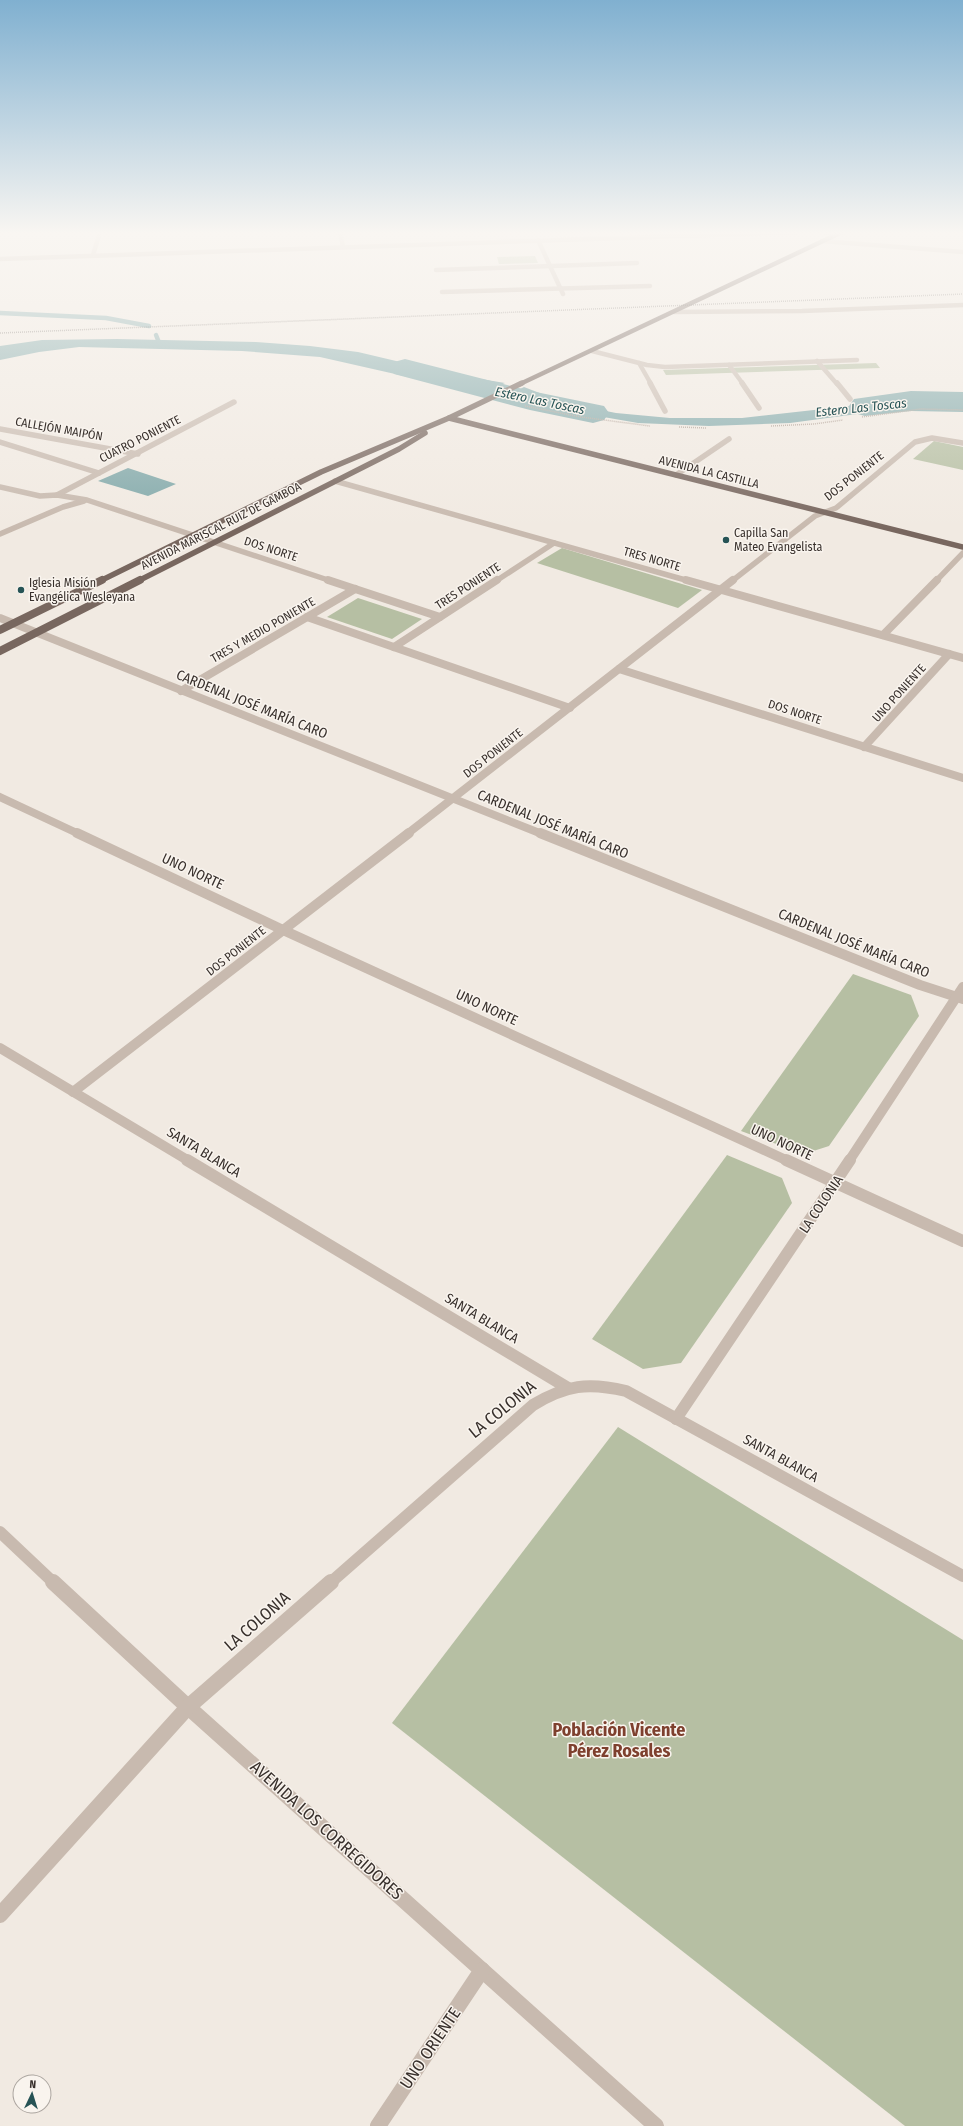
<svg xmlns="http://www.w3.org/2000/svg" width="963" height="2126" viewBox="0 0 963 2126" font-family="'Fira Sans Condensed',sans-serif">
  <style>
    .green { fill: #b6bfa3 }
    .water { fill: #84aaab }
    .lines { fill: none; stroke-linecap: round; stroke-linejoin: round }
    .stream { stroke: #84aaab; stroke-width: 4.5 }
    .river { fill: #84aaab; fill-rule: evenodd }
    .path { stroke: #b4a499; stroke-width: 1.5; stroke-dasharray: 1 1; stroke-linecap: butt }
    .minor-far5 { stroke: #c8baaf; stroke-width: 4.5 }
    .minor-far4 { stroke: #c8baaf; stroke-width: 5.5 }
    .minor-far3 { stroke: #c8baaf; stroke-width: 8 }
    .minor-far2 { stroke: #c8baaf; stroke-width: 10 }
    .minor-far1 { stroke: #c8baaf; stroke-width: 12 }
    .minor { stroke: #c8baaf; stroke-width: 16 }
    .major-far2 { stroke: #78675f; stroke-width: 4.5 }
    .major-far1 { stroke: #78675f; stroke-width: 5.5 }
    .major { stroke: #78675f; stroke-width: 8 }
    .rail { stroke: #38302c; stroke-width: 1.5; stroke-dasharray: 0.5 1.5; stroke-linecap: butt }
    .poi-dot { fill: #265355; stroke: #f9f4ee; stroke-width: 1.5 }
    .labels { text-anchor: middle; stroke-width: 3; stroke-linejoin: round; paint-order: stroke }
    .far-street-label { font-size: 12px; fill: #38302c; stroke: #f9f4ee }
    .far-poi-label { font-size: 12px; fill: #38302c; stroke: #f9f4ee; text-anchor: start }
    .far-water-label { font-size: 13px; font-style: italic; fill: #265355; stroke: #f9f4ee }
    .street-label { font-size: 14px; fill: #38302c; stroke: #f9f4ee }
    .near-street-label { font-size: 17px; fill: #38302c; stroke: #f9f4ee }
    .near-neighbourhood-label { font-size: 18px; font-weight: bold; fill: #7e402e; stroke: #f9f4ee }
  </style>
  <rect width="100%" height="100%" fill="#f1eae2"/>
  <g class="green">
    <path d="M535,256L538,263L499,264L497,257Z"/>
    <path d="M876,363L880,368L666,375L663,370Z"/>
    <path d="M934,441L963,447V470L913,459Z"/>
    <path d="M562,548L702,590L678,608L537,563Z"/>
    <path d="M358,598L422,619L392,639L327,617Z"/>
    <path d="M853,974L911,995L919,1016L829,1146L804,1154L741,1131Z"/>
    <path d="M727,1155L782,1178L792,1203L681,1363L643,1369L592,1339Z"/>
    <path d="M618,1427L963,1640V2126H905L392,1723Z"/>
  </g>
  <g class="water">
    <path d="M117,339L256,342L310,346L358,352L451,374L505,383L479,393L320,357L242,351L79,347L39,352L0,360V346L42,340Z"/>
    <path d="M524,387L555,399L581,406L616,413L670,418H742L895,401L963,403V408H902L790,423L709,426L638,423L500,399Z"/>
    <path d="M128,468L176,484L148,496L98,481Z"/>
  </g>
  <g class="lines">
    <g class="stream">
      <path d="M0,313L106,318L149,326"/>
      <path d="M156,335L160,345"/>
    </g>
    <g class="river">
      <path d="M405,359L531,391L604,406L609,413L604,420L593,423L530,410L394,374L390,368L394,362Z"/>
      <path d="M911,391L963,392V412L911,411L865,416L854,413L849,406L854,399Z"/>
    </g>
    <g class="path">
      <path d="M525,406L581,417L650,426"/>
      <path d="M862,417L921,409L963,410"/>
      <path d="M771,426L814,424L843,420"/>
      <path d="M679,427L706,428"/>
    </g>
    <g class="minor-far5">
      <path d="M340,232L343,247"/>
      <path d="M824,232L837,234"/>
      <path d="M538,240L563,294"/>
      <path d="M822,241L963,252"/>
      <path d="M93,255L100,232"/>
      <path d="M0,259L799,232"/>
      <path d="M436,270L637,263"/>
      <path d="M442,292L650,286"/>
      <path d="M674,312L802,311L963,305"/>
      <path d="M592,351L647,365L665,367L857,360"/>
      <path d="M817,361L837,384"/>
      <path d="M639,363L651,384"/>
      <path d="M729,365L743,384"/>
    </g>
    <g class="minor-far4">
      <path d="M650,383L665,411"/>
      <path d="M742,383L759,408"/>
      <path d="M837,383L850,399"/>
      <path d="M0,429L138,454"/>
      <path d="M0,442L99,473"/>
      <path d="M676,475L729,439"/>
      <path d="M335,481L689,581"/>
      <path d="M0,487L40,496L57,495L87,500L331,581"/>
      <path d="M57,495L234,402"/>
      <path d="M0,534L63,507L84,501"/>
      <path d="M496,581L554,543"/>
      <path d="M732,581L815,516L836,508L915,442L932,438L963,443"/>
      <path d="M936,581L963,553"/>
    </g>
    <g class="minor-far3">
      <path d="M328,580L440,617"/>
      <path d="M686,580L963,658"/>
      <path d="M307,617L570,708"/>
      <path d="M0,618L542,834"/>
      <path d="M883,635L937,580"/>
      <path d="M394,647L497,580"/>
      <path d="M619,669L963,778"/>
      <path d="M181,691L355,589"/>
      <path d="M864,747L949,654"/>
      <path d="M0,797L79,834"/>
      <path d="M407,834L733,580"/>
    </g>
    <g class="minor-far2">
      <path d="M77,833L283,930L788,1161"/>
      <path d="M540,833L920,985L963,999"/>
      <path d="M0,1048L189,1161"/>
      <path d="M73,1092L409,833"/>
      <path d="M849,1161L963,987"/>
    </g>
    <g class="minor-far1">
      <path d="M187,1160L568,1388"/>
      <path d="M786,1160L963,1241"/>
      <path d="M676,1419L850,1160"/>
      <path d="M0,1532L54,1583"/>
      <path d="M330,1583L533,1405C566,1385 588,1382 626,1391L963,1576"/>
    </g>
    <g class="minor">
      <path d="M53,1582L188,1707L656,2126"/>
      <path d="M0,1915L188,1707L331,1582"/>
      <path d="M378,2126L482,1970"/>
    </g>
    <path class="major-far2" d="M520,384L842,232"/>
    <g class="major-far1">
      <path d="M449,418L963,547"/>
      <path d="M100,581L321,472L449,418L522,383"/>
      <path d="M138,581L399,449L425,433"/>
    </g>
    <g class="major">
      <path d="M0,630L102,580"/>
      <path d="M0,651L140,580"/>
    </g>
    <path class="rail" d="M0,333L963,294"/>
  </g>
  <linearGradient id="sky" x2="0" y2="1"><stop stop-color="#80b0d0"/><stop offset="0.44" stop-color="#f9f6f2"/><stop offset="1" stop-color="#f9f6f2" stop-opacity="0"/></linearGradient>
  <rect width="963" height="529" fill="url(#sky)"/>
  <g class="poi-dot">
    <circle cx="726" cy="540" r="4"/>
    <circle cx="21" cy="590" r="4"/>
  </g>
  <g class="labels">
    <g class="far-street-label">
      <text transform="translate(59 429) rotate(10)" y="4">CALLEJÓN MAIPÓN</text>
      <text transform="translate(140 439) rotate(-27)" y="4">CUATRO PONIENTE</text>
      <text transform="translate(709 472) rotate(14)" y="4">AVENIDA LA CASTILLA</text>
      <text transform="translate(854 476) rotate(-38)" y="4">DOS PONIENTE</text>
      <text transform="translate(221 526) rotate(-27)" y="4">AVENIDA MARISCAL RUIZ DE GAMBOA</text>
      <text transform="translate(271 549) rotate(18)" y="4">DOS NORTE</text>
      <text transform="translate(652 559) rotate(16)" y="4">TRES NORTE</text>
      <text transform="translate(468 586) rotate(-33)" y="4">TRES PONIENTE</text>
      <text transform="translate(263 630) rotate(-30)" y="4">TRES Y MEDIO PONIENTE</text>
      <text transform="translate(899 693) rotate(-48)" y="4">UNO PONIENTE</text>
      <text transform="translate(795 712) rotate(18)" y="4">DOS NORTE</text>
      <text transform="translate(493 753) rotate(-38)" y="4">DOS PONIENTE</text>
      <text transform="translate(236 951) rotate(-38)" y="4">DOS PONIENTE</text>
    </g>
    <g class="far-poi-label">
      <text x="734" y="537">Capilla San<tspan x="734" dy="14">Mateo Evangelista</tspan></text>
      <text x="29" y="587">Iglesia Misión<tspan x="29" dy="14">Evangélica Wesleyana</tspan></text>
    </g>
    <g class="far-water-label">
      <text transform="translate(540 400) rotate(12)" y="5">Estero Las Toscas</text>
      <text transform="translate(861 407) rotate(-6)" y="5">Estero Las Toscas</text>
    </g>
    <g class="street-label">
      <text transform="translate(252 704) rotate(22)" y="5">CARDENAL JOSÉ MARÍA CARO</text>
      <text transform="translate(553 824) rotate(22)" y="5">CARDENAL JOSÉ MARÍA CARO</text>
      <text transform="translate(193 871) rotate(25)" y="5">UNO NORTE</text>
      <text transform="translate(854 943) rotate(22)" y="5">CARDENAL JOSÉ MARÍA CARO</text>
      <text transform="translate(487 1007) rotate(25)" y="5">UNO NORTE</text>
      <text transform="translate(782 1142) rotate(25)" y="5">UNO NORTE</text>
      <text transform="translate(204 1152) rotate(31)" y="5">SANTA BLANCA</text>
      <text transform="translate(821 1204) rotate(-56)" y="5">LA COLONIA</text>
      <text transform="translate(482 1318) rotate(31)" y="5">SANTA BLANCA</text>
      <text transform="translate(781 1458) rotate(29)" y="5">SANTA BLANCA</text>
    </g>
    <g class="near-street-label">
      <text transform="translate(502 1409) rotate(-39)" y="6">LA COLONIA</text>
      <text transform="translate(257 1621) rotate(-41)" y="6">LA COLONIA</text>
      <text transform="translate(327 1830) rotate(42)" y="6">AVENIDA LOS CORREGIDORES</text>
      <text transform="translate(430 2048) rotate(-56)" y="6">UNO ORIENTE</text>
    </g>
    <g class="near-neighbourhood-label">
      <text x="619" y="1736">Población Vicente<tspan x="619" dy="21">Pérez Rosales</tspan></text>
    </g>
  </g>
  <g transform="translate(32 2094) rotate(4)"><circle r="19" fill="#f9f4ee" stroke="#aca6a0"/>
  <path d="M0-3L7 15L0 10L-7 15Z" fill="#265355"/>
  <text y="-6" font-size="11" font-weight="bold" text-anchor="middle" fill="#38302c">N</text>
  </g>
</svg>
